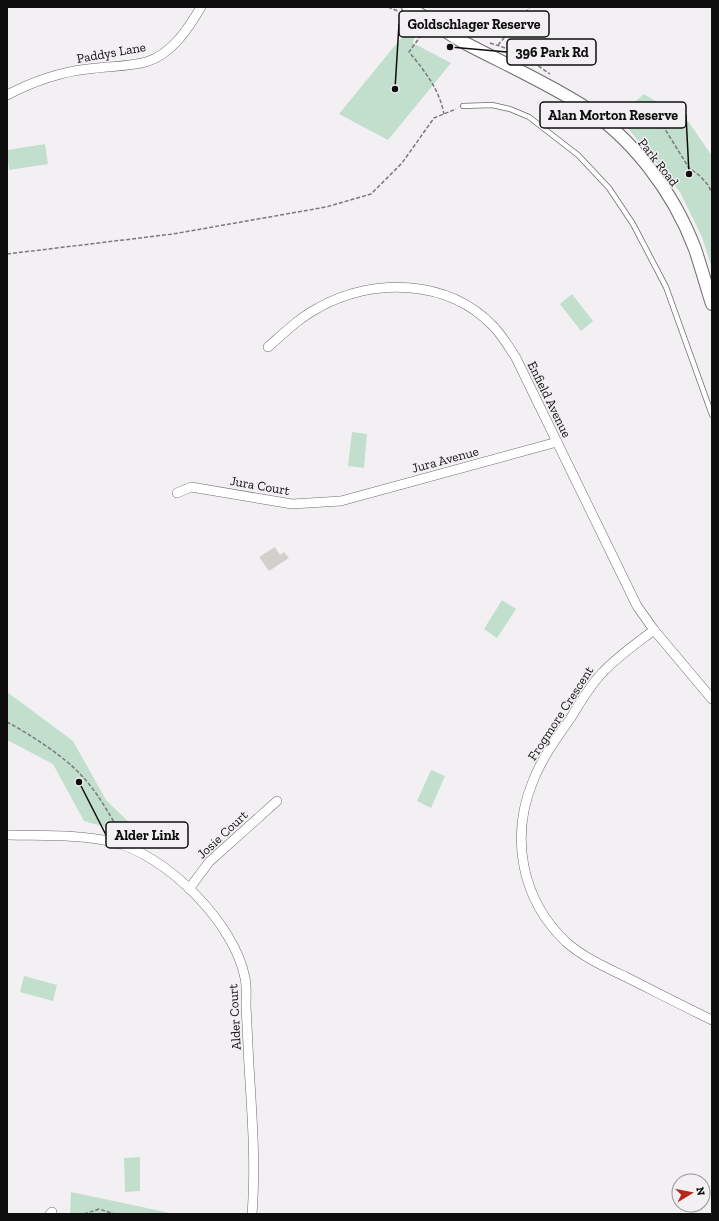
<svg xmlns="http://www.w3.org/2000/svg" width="719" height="1221" viewBox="0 0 719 1221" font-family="'Zilla Slab',serif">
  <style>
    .green { fill: #c2dfcd }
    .building { fill: #d3cfcd }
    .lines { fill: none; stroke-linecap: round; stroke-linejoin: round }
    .lane-casing { stroke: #6e6c6e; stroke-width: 6 }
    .street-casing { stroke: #6e6c6e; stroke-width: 10 }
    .secondary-casing { stroke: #6e6c6e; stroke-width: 14 }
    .path { stroke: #7a787a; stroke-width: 1.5; stroke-dasharray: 4 2; stroke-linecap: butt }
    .lane { stroke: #fff; stroke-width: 4.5 }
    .street { stroke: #fff; stroke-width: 9 }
    .secondary { stroke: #fff; stroke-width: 12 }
    .labels { text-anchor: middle; stroke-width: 3; stroke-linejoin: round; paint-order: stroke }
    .street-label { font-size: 13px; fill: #0f0e0f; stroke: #f3f0f3 }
    .leader { fill: none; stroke: #0f0e0f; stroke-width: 1.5 }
    .callout-dot { fill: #0f0e0f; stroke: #f3f0f3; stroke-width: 1.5 }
    .callout { fill: #f3f0f3; stroke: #0f0e0f; stroke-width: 1.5 }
    .callout-label { font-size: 14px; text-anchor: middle; font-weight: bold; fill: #0f0e0f }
  </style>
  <rect width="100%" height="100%" fill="#f3f0f3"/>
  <g class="green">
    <path d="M410,27L416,29L413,43L451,63L388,140L339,114Z"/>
    <path d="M644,94L688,121L712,156V268L702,237L680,192L618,116Z"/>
    <path d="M45,144L48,164L9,170L7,150Z"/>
    <path d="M572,294L593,321L581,331L560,304Z"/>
    <path d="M352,432L367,434L364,468L348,466Z"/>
    <path d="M502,600L516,609L497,638L484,629Z"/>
    <path d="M7,692L73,741L106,800L146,839L84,821L53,764L7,740Z"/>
    <path d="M431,770L445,776L431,808L417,801Z"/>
    <path d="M24,976L57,985L53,1001L20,992Z"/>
    <path d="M140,1157V1191L125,1192L124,1158Z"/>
    <path d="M71,1192L175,1214H70Z"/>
  </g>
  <path class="building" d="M275,547L280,555L284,552L289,558L269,571L259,557Z"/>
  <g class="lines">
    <defs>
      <path id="lane" d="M463,106L492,105L510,109L529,117L578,155L609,188L633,224L666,287L712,415"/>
      <g id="street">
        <path d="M7,95C32,82 60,72 88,69C107,66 127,67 146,62C172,54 188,29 201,7"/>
        <path d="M268,347C284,333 299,318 318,308C372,277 448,279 493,326C502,335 509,347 516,358L637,606L654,630L712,699"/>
        <path d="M177,493L191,487L292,504L341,501L557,442"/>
        <path d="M654,630C637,643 618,656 603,672C590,685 580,703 570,719C556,739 542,758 533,781C510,837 521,899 566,942C583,957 605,967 626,977C654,991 683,1006 712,1020"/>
        <path d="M8,835C43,836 79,834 113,842C167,855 235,924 245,978C247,987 246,997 246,1005C247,1026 248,1046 249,1066C252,1115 256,1165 252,1214"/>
        <path d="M189,889L209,862L277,801"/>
        <path d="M50,1214L52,1212"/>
      </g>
      <path id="secondary" d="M408,7C427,18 445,32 465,43C503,63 543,81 580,104C632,137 673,191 695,249C701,267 706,285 712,304"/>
    </defs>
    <use href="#lane" class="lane-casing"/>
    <use href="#street" class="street-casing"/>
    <use href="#secondary" class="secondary-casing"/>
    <g class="path">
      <path d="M388,7L398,11"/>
      <path d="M425,30L409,52C425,71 439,89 444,114"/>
      <path d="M490,43L520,53L550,74"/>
      <path d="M498,45L530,7"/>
      <path d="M646,108L660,121L689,168L700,176L708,185L712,193"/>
      <path d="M7,254L173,234L326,207L371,194L402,163L434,118L456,109"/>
      <path d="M7,722C31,735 64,756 82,776C98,793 110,815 121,835"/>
      <path d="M84,1214L99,1209L115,1214"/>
    </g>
    <use href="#lane" class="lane"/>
    <use href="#street" class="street"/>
    <use href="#secondary" class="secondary"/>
  </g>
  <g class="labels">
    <g class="street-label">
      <text transform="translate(111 52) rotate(-10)" y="5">Paddys Lane</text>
      <text transform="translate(659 162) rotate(52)" y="5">Park Road</text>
      <text transform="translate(550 399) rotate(64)" y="5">Enfield Avenue</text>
      <text transform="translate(445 459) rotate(-15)" y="5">Jura Avenue</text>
      <text transform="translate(260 485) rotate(10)" y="5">Jura Court</text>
      <text transform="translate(560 713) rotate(-57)" y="5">Frogmore Crescent</text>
      <text transform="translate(222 834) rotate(-43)" y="5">Josie Court</text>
      <text transform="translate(234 1017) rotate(-93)" y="5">Alder Court</text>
    </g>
  </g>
  <path class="leader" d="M395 89L399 24M450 47L507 52M689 174L686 115M79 782L106 835"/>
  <g class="callout-dot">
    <circle cx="395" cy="89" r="4"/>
    <circle cx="450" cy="47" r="4"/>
    <circle cx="689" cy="174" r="4"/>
    <circle cx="79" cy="782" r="4"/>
  </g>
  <g class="callout">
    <rect x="399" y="11" width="150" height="26" rx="4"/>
    <rect x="507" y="39" width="89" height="26" rx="4"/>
    <rect x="540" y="102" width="146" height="26" rx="4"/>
    <rect x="106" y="822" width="82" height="26" rx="4"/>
  </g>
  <g class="callout-label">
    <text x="474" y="29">Goldschlager Reserve</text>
    <text x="552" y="57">396 Park Rd</text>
    <text x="613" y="120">Alan Morton Reserve</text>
    <text x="147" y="840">Alder Link</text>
  </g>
  <rect width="719" height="1221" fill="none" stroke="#0f0e0f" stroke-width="16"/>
  <g transform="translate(691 1193) rotate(80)"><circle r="19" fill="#f3f0f3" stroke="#989698"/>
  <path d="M0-3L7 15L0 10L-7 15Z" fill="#b6281a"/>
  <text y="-6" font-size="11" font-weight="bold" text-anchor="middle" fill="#0f0e0f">N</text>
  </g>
</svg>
